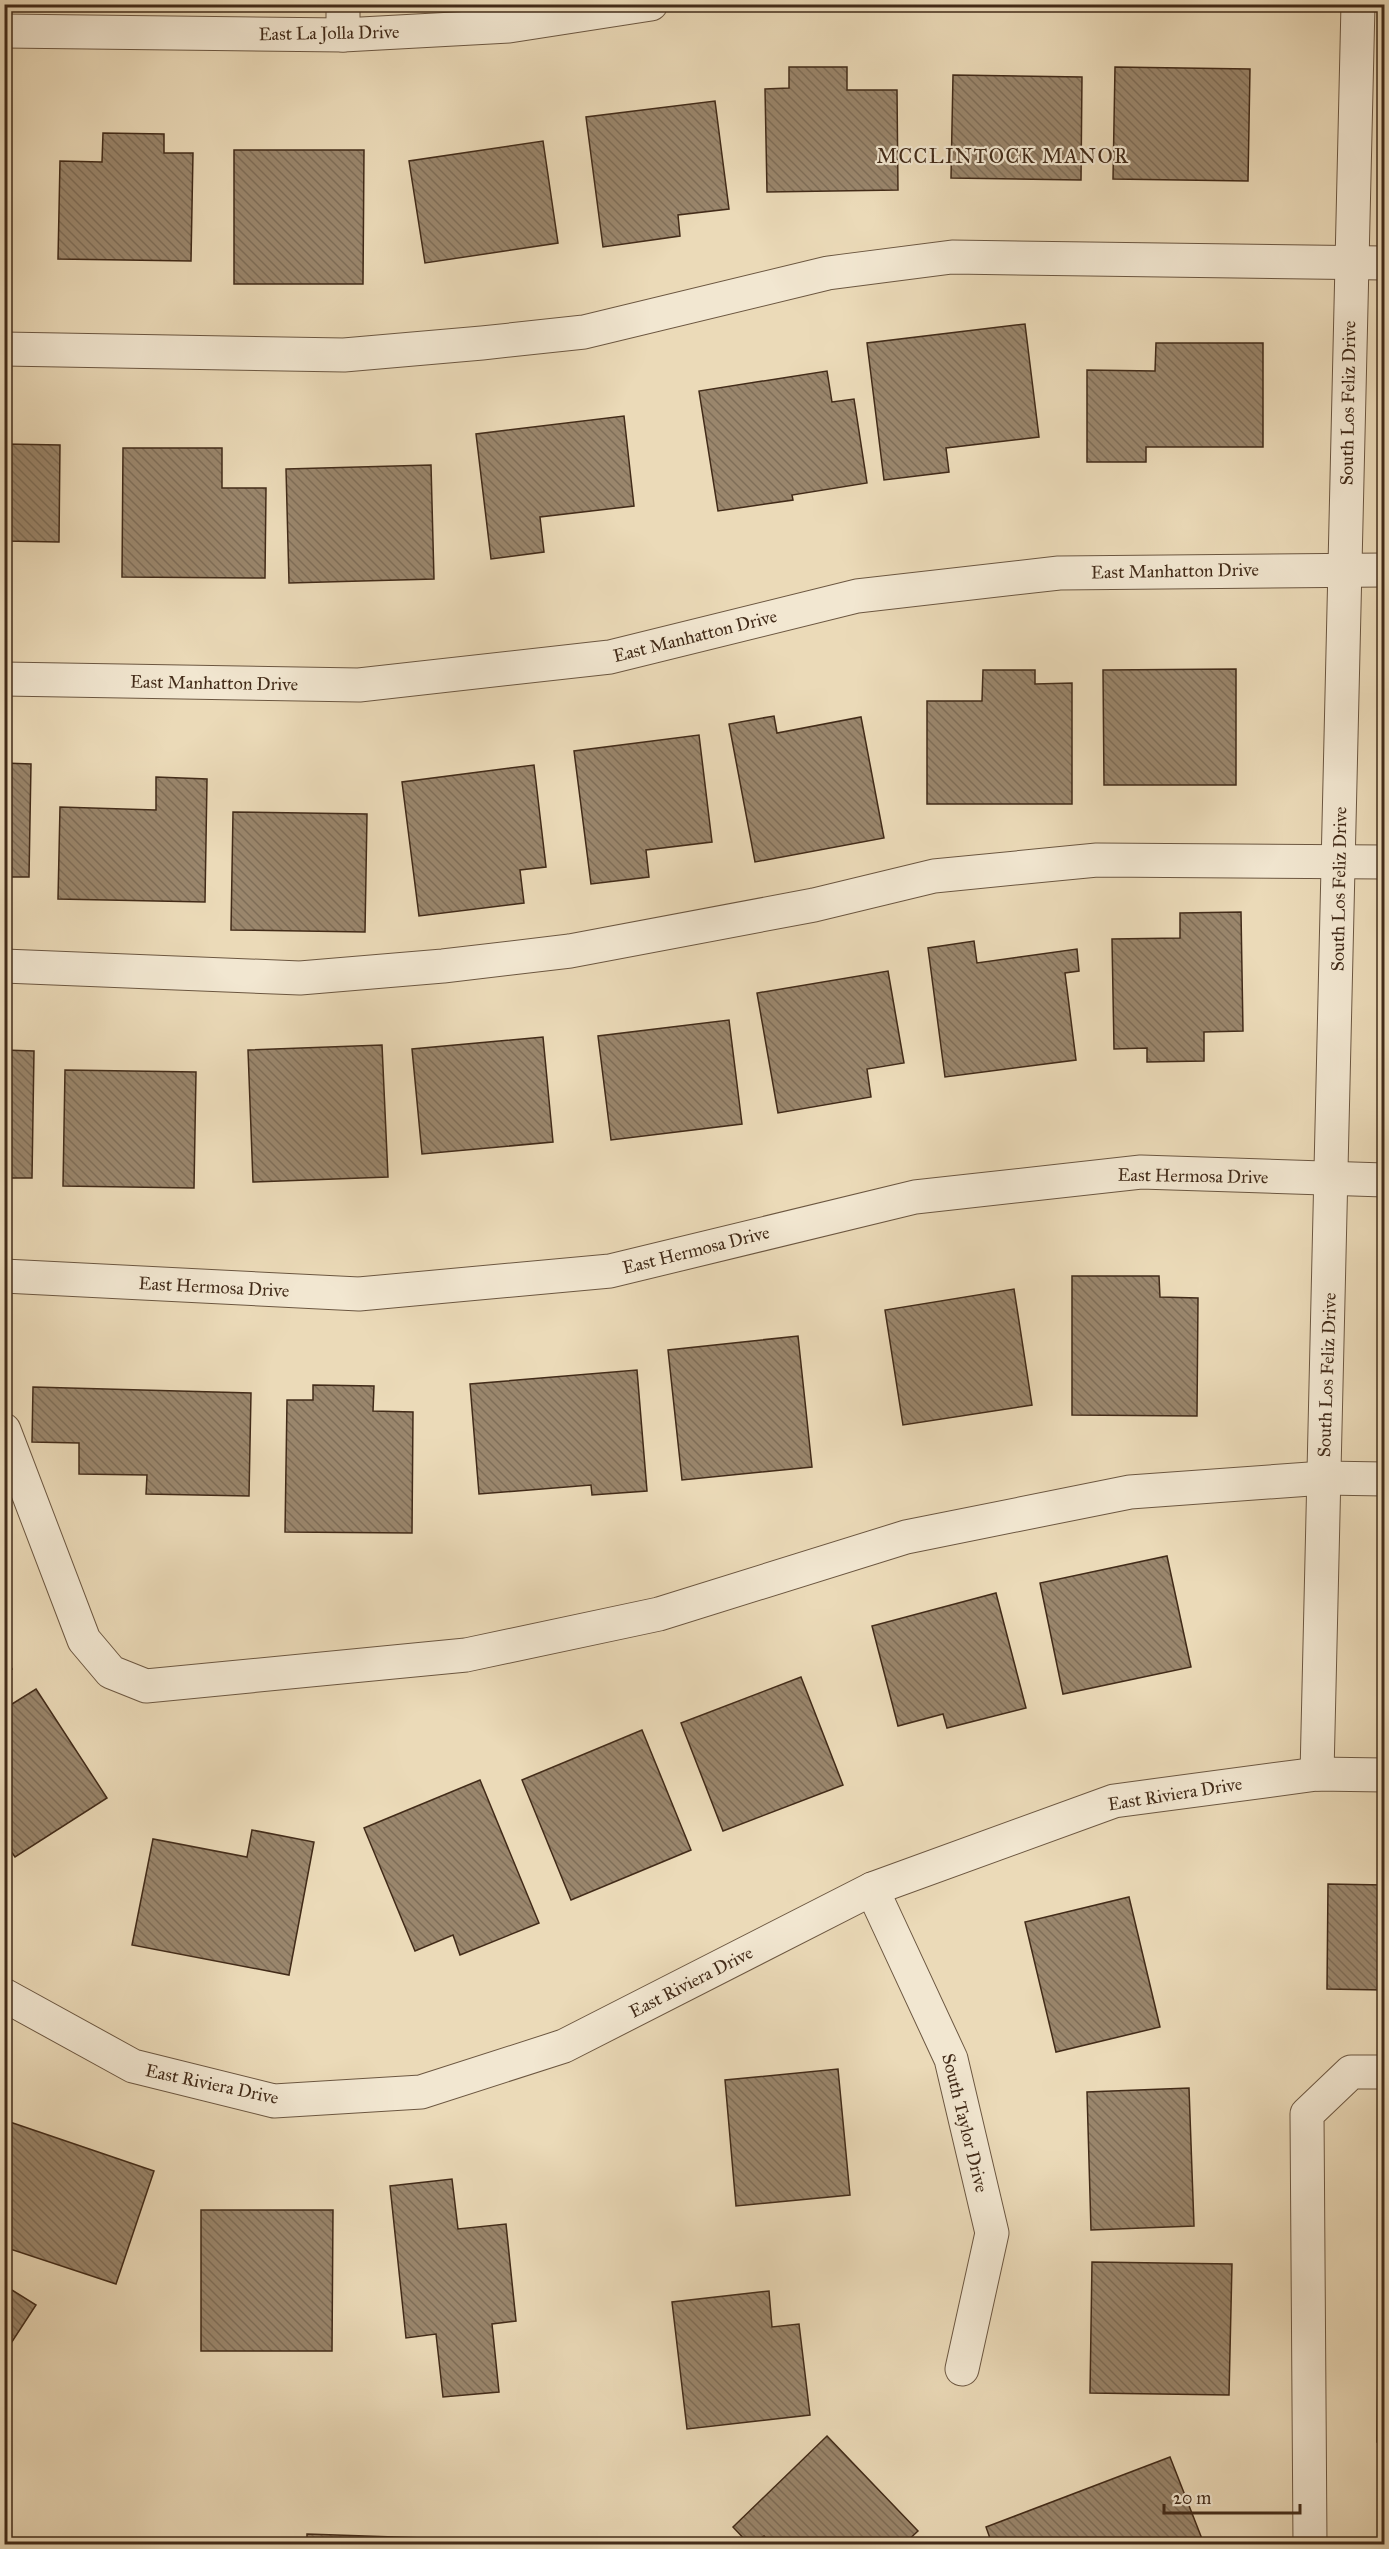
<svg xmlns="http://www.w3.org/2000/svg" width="1389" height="2549" viewBox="0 0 1389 2549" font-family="'IM FELL Great Primer',serif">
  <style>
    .building { fill: url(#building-back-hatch); stroke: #422b19; stroke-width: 1.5 }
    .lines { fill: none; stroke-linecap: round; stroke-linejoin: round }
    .minor-casing { stroke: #6c5741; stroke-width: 35 }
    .minor { stroke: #f2e7d1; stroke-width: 33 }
    .labels { text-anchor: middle; stroke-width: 4.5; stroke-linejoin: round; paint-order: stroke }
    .street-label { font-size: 18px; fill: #422b19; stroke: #f2e7d1 }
    .neighbourhood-label { font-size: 20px; letter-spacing: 1.5px; fill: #422b19; stroke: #f2e7d1 }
  </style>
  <defs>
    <pattern id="building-back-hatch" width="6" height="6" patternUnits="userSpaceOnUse" patternTransform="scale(1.5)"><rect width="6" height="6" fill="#9a866c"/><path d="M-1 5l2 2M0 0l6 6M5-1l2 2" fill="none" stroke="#7f6e58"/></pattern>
  </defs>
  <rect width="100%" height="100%" fill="#ebdab8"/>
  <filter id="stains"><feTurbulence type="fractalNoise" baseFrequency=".00333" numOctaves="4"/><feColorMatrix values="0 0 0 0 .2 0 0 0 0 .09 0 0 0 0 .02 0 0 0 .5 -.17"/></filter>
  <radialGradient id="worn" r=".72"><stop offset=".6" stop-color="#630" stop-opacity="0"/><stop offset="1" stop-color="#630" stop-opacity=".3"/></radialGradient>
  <g class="building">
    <path d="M789,67H847V90H897L898,190L767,192L765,89L789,88Z"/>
    <path d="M1115,67L1250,69L1248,181L1113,179Z"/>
    <path d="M953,75L1082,77L1081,180L951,178Z"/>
    <path d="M715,101L729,209L678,215L680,236L603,247L586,117Z"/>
    <path d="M4,131H7L6,244H4Z"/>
    <path d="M103,133L164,134V153H193L191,261L58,259L60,161L102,162Z"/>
    <path d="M543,141L558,243L425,263L409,161Z"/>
    <path d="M234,150H364L363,284H234Z"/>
    <path d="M1025,324L1039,437L946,448L949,472L884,480L867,343Z"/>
    <path d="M1156,343H1263V447H1146V462H1087V370L1155,371Z"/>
    <path d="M827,371L832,402L854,399L867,483L792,495L793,500L718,511L699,391Z"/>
    <path d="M624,416L634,506L540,517L544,552L491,559L476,434Z"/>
    <path d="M4,444L60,445L59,542L4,541Z"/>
    <path d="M123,448H222V488H266L265,578L122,577Z"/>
    <path d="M431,465L434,579L289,583L286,469Z"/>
    <path d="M1236,669V785H1104L1103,670Z"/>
    <path d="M983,670H1035V684L1072,683V804H927V701H982Z"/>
    <path d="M774,716L777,733L861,717L884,838L755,862L729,724Z"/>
    <path d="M699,735L712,842L646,850L649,877L591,884L574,751Z"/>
    <path d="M4,763L31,764L29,877H4Z"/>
    <path d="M534,765L546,867L520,870L524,903L419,916L402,782Z"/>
    <path d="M156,777L207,779L205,902L58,899L60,807L156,810Z"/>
    <path d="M233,812L367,814L365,932L231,930Z"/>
    <path d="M1241,912L1243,1031L1204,1032V1061L1147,1062V1048L1114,1049L1112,939L1180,938V913Z"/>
    <path d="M974,941L977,963L1077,949L1079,971L1065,973L1076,1060L945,1077L928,948Z"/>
    <path d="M888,971L904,1063L867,1069L871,1097L778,1113L757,993Z"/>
    <path d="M729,1020L742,1124L611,1140L598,1036Z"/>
    <path d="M543,1037L553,1142L422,1154L412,1049Z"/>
    <path d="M382,1045L388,1177L253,1182L248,1050Z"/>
    <path d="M4,1050L34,1051L32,1178H4Z"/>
    <path d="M65,1070L196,1072L194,1188L63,1186Z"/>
    <path d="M1072,1276H1159L1160,1297L1198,1298L1197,1416L1072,1415Z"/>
    <path d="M1014,1289L1032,1405L903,1425L885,1310Z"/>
    <path d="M798,1336L812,1467L682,1480L668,1350Z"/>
    <path d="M637,1370L647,1491L592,1495L591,1485L479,1494L470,1384Z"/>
    <path d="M313,1385L374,1386L373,1411L413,1412L412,1533L285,1532L287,1400H313Z"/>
    <path d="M33,1387L251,1393L249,1496L146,1494L147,1475L79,1474V1443L32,1442Z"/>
    <path d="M1167,1556L1191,1667L1063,1694L1040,1583Z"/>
    <path d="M996,1593L1026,1708L947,1728L943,1714L898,1726L872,1626Z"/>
    <path d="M4,1652L12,1669L4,1672Z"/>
    <path d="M801,1677L843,1785L723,1831L681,1723Z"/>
    <path d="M36,1689L107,1798L15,1857L4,1841V1709Z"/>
    <path d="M642,1730L691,1850L571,1900L522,1780Z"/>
    <path d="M480,1780L539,1923L460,1955L453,1935L415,1951L364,1828Z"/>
    <path d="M252,1830L314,1842L289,1975L132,1945L153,1839L247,1857Z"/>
    <path d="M1328,1884L1384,1885V1990L1327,1989Z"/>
    <path d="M1129,1897L1160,2027L1056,2052L1025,1922Z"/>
    <path d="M838,2069L850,2195L736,2206L725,2080Z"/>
    <path d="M1189,2088L1194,2226L1091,2230L1087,2092Z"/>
    <path d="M4,2120L154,2171L116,2284L4,2247Z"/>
    <path d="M452,2179L458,2229L506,2224L516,2321L492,2324L499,2392L443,2397L436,2334L406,2338L390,2186Z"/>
    <path d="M201,2210H333L332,2351H201Z"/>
    <path d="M1092,2262L1232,2264L1229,2395L1090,2393Z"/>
    <path d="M4,2285L36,2305L4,2354Z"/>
    <path d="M769,2291L772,2327L799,2324L810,2415L687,2429L672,2302Z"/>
    <path d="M1378,2357H1384V2442H1377Z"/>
    <path d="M827,2436L918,2531L904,2544H772L764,2536L754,2544H749L733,2527Z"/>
    <path d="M1170,2457L1204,2544H992L986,2527Z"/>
    <path d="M307,2534L453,2539V2544H307Z"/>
  </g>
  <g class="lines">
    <defs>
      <g id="minor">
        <path d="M4,31L343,35L509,26L651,4"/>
        <path d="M343,35V4"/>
        <path d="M4,349L344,355L482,343L584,332L828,273L952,257L1384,263"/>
        <path d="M4,679L359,685L610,657L857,596L1059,573L1384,570"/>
        <path d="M4,966L300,978L443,966L570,951L814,905L934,876L1097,860L1384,862"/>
        <path d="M4,1276L359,1294L610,1271L915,1197L1141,1172L1384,1180"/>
        <path d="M4,1430L84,1640L111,1672L146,1686L466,1655L659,1614L906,1537L1130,1492L1324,1478L1384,1479"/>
        <path d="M1317,1774L1358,4"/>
        <path d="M872,1889L951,2059L992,2233L962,2369"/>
        <path d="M4,1995L133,2066L274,2101L421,2092L564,2046L872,1889L1114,1801L1317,1774L1384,1775"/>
        <path d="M1310,2544L1307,2114L1351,2072H1384"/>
      </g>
    </defs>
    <use href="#minor" class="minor-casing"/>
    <use href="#minor" class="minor"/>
  </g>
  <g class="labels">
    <g class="street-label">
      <text transform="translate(329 33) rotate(-1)" y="6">East La Jolla Drive</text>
      <text transform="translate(1348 403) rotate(-89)" y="6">South Los Feliz Drive</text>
      <text transform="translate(1175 571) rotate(-1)" y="6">East Manhatton Drive</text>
      <text transform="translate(695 636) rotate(-14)" y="6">East Manhatton Drive</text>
      <text transform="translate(214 683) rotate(1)" y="6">East Manhatton Drive</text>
      <text transform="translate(1339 889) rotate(-89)" y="6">South Los Feliz Drive</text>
      <text transform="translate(1193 1176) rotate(1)" y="6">East Hermosa Drive</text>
      <text transform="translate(696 1250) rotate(-14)" y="6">East Hermosa Drive</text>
      <text transform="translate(214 1287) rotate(3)" y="6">East Hermosa Drive</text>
      <text transform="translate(1327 1375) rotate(-88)" y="6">South Los Feliz Drive</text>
      <text transform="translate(1175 1794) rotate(-9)" y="6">East Riviera Drive</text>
      <text transform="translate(691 1982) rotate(-27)" y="6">East Riviera Drive</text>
      <text transform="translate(212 2084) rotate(12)" y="6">East Riviera Drive</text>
      <text transform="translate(965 2123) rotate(76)" y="6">South Taylor Drive</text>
    </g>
    <g class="neighbourhood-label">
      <text x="1003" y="163">MCCLINTOCK MANOR</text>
    </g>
  </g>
  <rect width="1389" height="2549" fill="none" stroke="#ebdab8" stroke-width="24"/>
  <rect x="6" y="6" width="1377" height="2537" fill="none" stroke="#422b19" stroke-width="3"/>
  <rect x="12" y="12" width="1365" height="2525" fill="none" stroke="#422b19" stroke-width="1.5"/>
  <path d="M1164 2504v9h136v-9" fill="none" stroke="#422b19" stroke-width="3"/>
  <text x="1173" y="2504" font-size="18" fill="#422b19" stroke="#f2e7d1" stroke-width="4.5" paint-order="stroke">20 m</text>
  <rect width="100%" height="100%" filter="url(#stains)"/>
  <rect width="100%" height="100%" fill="url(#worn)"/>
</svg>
